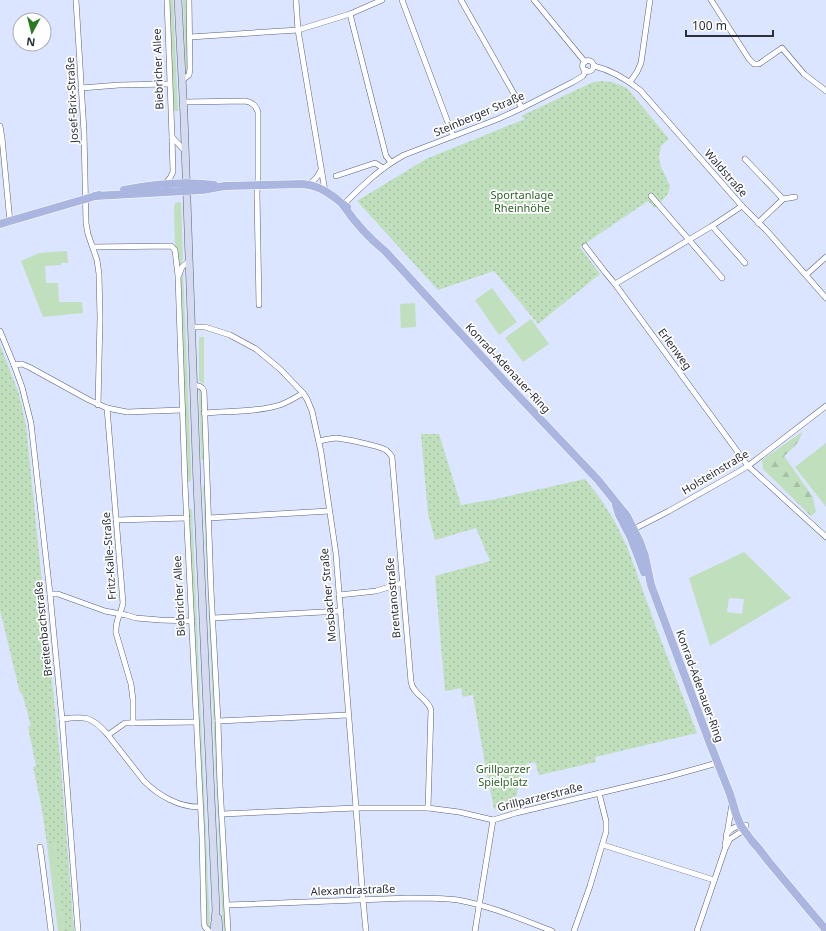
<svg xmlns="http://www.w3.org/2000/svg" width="826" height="931" viewBox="0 0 826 931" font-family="'Noto Sans',sans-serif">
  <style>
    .grass { fill: #c0dfbd; fill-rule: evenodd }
    .forest { fill: url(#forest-firs) }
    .park { fill: url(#park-dots) }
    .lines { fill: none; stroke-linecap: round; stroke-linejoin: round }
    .street-casing { stroke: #59627e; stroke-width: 6 }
    .secondary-casing { stroke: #59627e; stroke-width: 8 }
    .primary-casing { stroke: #fff; stroke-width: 9 }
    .street { stroke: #fff; stroke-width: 5 }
    .secondary { stroke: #d4dbef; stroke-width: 7 }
    .primary { stroke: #aab6e0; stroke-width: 8 }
    .labels { text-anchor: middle; stroke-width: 3.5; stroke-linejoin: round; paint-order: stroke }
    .street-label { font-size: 11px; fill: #2c303c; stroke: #fff }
    .park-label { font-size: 11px; fill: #2e632a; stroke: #fff }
  </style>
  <defs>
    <pattern id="forest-firs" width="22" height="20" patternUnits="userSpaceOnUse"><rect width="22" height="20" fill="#c0dfbd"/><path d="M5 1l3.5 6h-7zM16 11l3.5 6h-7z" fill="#a5c0a3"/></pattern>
    <pattern id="park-dots" width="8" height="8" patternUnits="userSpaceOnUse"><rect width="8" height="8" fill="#c0dfbd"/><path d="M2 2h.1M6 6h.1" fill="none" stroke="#a5c0a3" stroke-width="1.8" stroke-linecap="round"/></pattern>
  </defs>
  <rect width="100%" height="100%" fill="#dbe5ff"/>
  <g class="grass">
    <path d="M169,0H173L178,111H174Z"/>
    <path d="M183,0H187V73H186Z"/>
    <path d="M181,202L183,259L179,267L175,245L174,209L175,203Z"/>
    <path d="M67,251L68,263H61V265L45,266L46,283H58L59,302H82L83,313L43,317L21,261L39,253Z"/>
    <path d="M183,270L191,467V481L187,482L180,276Z"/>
    <path d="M492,288L517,322L499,335L475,300Z"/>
    <path d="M415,303L416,327L401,328L400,304Z"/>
    <path d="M531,319L549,344L523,362L505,338Z"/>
    <path d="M199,337H204V384L199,381Z"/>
    <path d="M199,387L202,391L204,460L201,459Z"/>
    <path d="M826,443V507L795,467Z"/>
    <path d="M206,486L227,931H224L222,911L203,487Z"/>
    <path d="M188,509H192L210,928L206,926Z"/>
    <path d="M744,552L791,598L710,646L689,578ZM729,598L744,599L742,614L727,612Z"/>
    <path d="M55,842L64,931H58L47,844Z"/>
  </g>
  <path class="forest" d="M802,432C799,444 793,448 784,456L813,497L816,512L811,516L763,469L762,460Z"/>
  <g class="park">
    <path d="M600,81L612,82L627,88L669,139L661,146L659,156L661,167L670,186L668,194L655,208L648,201L580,247L600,274L538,324L494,271L438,290L357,201L426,159L525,119L521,116L591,83Z"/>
    <path d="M0,345L19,394L26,426L61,768L74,931H64L55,843L47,844L41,804L33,767L36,766L28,727L31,726L22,693H20L0,610Z"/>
    <path d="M421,434H439L461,505L496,499L585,479L600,498L615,522L628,549L657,630L697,733L595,757L596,762L539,775L535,762L528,763L521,771L515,805L494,809L485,764L473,695L463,697L461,688L445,691L435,576L490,561L476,528L435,540L428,514Z"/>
  </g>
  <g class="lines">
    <defs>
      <g id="street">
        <path d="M76,0L84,132L86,223L88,234L97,260L99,274L100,318L98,405"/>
        <path d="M296,0L298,30L325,191"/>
        <path d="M402,0L453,136"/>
        <path d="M461,0L522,108"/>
        <path d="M534,0L585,62"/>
        <path d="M711,0L749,59L754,64H759L782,48L804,74L826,91"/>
        <path d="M350,14L386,156L391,162"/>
        <path d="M190,37L298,30L350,14L382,0"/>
        <circle cx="588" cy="66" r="5.5"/>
        <path d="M594,66C611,70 626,79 640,90L742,206L767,231L826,298"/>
        <path d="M182,80L189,75L190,69L189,0"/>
        <path d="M630,82L637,72L641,63L650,0"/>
        <path d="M81,88L119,85L169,84"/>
        <path d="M184,102L245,101C252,102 256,105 258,112V178L257,193L259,305"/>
        <path d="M0,126L2,138L10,222"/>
        <path d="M172,137L185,151"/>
        <path d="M745,159L783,199"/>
        <path d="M336,176L375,163L383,168"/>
        <path d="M165,184L170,178L173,172L172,137L167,0"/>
        <path d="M309,185L317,177L321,170"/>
        <path d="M651,196L722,278"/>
        <path d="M343,205C362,186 380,168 404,155L498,119L522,108L573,82L583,76L586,70"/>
        <path d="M758,223L783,199L795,197"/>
        <path d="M712,226L745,263"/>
        <path d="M585,246L605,272L615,284L748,466L826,537"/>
        <path d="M93,247L171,246L175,250L178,276L185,484L202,837L204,924L205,927L209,931"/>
        <path d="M179,275L182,267L189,261"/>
        <path d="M806,275L826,257"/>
        <path d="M615,284L712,226L742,206"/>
        <path d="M192,327H205L230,335L256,349L280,369L303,393L307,399L312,411L321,452L336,554L356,808L363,900L366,931"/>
        <path d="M0,331L14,365L22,387L31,423L50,594L62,719L78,931"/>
        <path d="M14,365L22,364L29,367L89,400L107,408L127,412L182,410"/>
        <path d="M193,385C199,386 202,386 204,391L211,590L218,721L220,785L228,931"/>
        <path d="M107,408L123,603C121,615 115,619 116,633L131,684L133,700V723"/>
        <path d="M204,413C227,411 259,412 280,405C288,402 295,398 303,393"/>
        <path d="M319,441C325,440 331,438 337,438C346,439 379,446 386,450C389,452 390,454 392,457L411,682C413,695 428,698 431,710L428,808"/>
        <path d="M209,518L329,511"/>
        <path d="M116,520L187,518"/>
        <path d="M632,530L669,511L731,476L748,466L826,406"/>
        <path d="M50,594H58L105,611L126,615L136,618L160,620L192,621"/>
        <path d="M339,595L376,591L402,583"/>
        <path d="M213,618L341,611"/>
        <path d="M62,719C85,716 92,716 108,735L125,723L196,722"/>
        <path d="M218,721L348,715"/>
        <path d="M108,735L144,781C159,796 179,807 199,807"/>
        <path d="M222,814L356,808H428L459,812L493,820L516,813L667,777L717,763"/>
        <path d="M603,845L714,880"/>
        <path d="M725,846L732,804"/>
        <path d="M40,847L42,860L51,931"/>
        <path d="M227,905L409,898C426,898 442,898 458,900C491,906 521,919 552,931"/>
        <path d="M475,931L493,820"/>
        <path d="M574,931L590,886L606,832V821L599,793"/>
        <path d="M697,931L725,849L730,839L744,830L746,825C738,826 731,827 726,835"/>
      </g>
      <g id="secondary">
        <path d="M178,0L184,116L197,483L216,910L214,931"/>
        <path d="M218,918L219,931"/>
      </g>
      <g id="primary">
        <path d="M124,190C154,184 184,181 214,185"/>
        <path d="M95,196L202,190L225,186L303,184C314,185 325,190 334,197C338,200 342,204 347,207"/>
        <path d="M343,205C354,221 370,239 385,251L508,385L598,480L627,516L640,542L645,556L651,585L709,741L730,794L736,814L741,826L752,841L759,849L769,862L826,930"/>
        <path d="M0,224L99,195"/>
        <path d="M616,505L619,515L631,538L644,572"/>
      </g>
    </defs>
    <use href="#street" class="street-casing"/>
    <use href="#secondary" class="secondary-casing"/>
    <use href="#primary" class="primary-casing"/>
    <use href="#street" class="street"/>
    <use href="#secondary" class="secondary"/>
    <use href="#primary" class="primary"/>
  </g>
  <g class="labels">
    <g class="street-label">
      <text transform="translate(158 69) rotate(-92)" y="4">Biebricher Allee</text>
      <text transform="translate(72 100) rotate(-93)" y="4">Josef-Brix-Straße</text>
      <text transform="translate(479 114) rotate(-23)" y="4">Steinberger Straße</text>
      <text transform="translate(726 173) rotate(49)" y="4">Waldstraße</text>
      <text transform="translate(675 349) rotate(54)" y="4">Erlenweg</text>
      <text transform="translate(508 368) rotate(47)" y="4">Konrad-Adenauer-Ring</text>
      <text transform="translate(715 472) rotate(-31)" y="4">Holsteinstraße</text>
      <text transform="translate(109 556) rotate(-94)" y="4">Fritz-Kalle-Straße</text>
      <text transform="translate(328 595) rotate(-95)" y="4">Mosbacher Straße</text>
      <text transform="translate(179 596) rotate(-93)" y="4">Biebricher Allee</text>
      <text transform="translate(393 598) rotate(-95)" y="4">Brentanostraße</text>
      <text transform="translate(43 629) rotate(-96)" y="4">Breitenbachstraße</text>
      <text transform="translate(700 686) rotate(70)" y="4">Konrad-Adenauer-Ring</text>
      <text transform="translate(540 797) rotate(-14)" y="4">Grillparzerstraße</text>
      <text transform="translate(353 890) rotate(-2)" y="4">Alexandrastraße</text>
    </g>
    <g class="park-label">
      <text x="522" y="199">Sportanlage<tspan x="522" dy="13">Rheinhöhe</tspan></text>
      <text x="503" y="773">Grillparzer<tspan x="503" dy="13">Spielplatz</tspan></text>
    </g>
  </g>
  <g transform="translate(32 32) rotate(187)"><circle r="19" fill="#ffffff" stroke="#abacb1"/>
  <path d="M0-3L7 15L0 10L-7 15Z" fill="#2a7a24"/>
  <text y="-6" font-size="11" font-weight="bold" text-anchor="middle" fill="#2c303c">N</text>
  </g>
  <path d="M686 30v6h87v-6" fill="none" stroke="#2c303c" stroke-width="2"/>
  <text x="692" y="30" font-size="12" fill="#2c303c" stroke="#ffffff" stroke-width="3" paint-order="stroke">100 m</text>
</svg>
